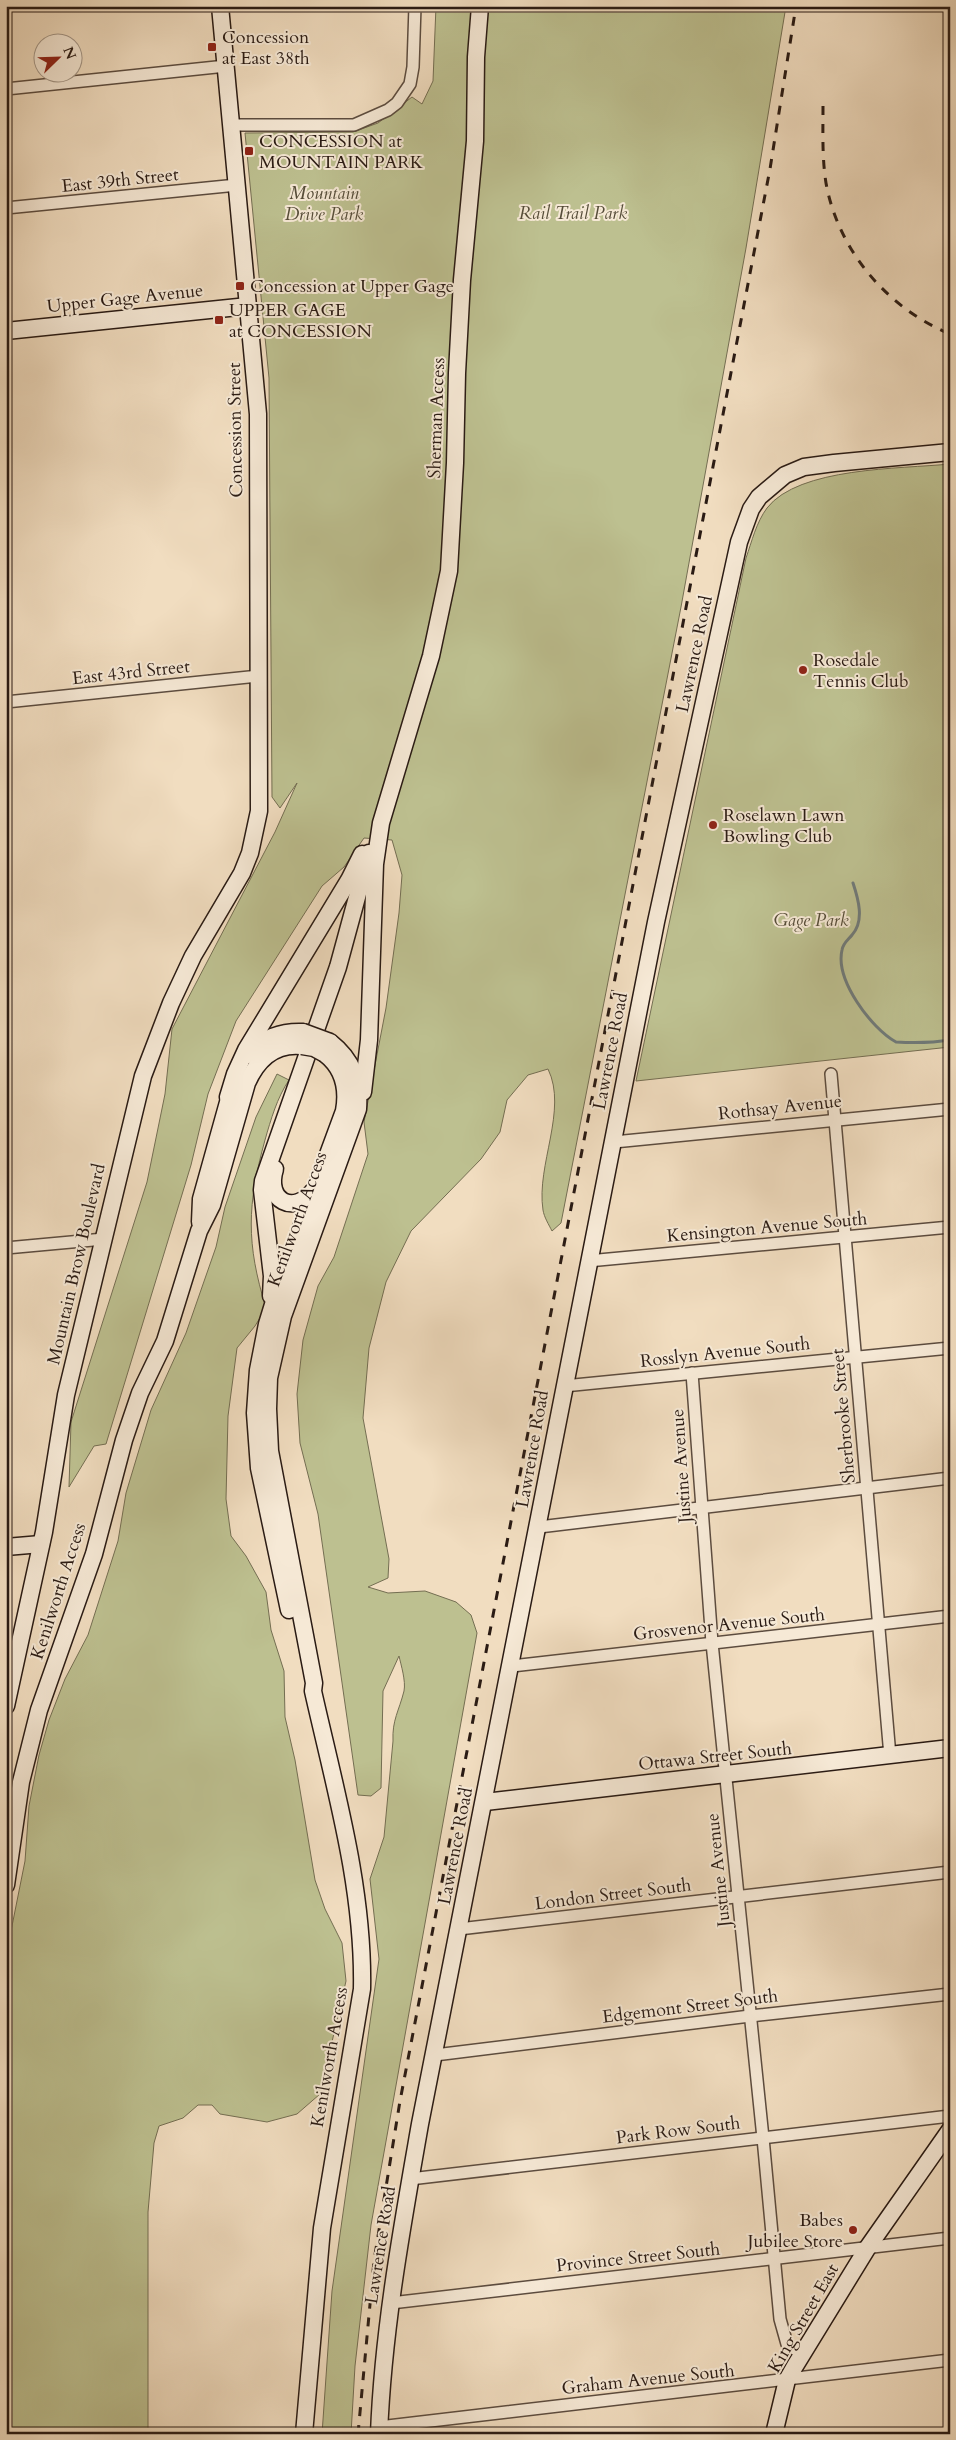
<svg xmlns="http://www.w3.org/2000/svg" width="956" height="2440" viewBox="0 0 956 2440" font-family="Cardo,serif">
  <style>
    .green { fill: #bdc090; stroke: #746e52 }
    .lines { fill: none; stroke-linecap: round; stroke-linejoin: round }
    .stream { stroke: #707a79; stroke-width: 3 }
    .street-casing { stroke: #5c4c3f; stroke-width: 14 }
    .secondary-casing { stroke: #2a1b14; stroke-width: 19 }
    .street { stroke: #f6e9d6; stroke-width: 11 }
    .secondary { stroke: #f6e9d6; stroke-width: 16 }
    .rail { stroke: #2a1b14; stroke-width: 3; stroke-dasharray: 9 9; stroke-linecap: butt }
    .secondary-bridge-casing { stroke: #2a1b14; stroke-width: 19; stroke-linecap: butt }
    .secondary-bridge { stroke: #f6e9d6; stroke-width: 16 }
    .poi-dot { fill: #8f2418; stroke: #f6e9d6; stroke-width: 2 }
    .labels { text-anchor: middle; stroke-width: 4; stroke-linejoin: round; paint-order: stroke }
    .poi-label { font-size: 18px; fill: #2a1b14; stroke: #f6e9d6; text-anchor: start }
    .street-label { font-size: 18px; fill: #2a1b14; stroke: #f6e9d6 }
    .park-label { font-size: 18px; font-style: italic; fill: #564d39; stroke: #f6e9d6 }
  </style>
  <rect width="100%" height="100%" fill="#f1ddc0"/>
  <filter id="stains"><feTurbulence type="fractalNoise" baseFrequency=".004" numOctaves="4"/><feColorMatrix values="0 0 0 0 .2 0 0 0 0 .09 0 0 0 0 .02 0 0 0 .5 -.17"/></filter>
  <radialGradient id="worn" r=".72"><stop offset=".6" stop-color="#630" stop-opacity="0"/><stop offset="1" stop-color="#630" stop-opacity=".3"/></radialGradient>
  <g class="green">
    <path d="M436,6H786L746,248L681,607L561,1223L552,1231C549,1225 544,1217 543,1210C536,1165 568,1110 548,1069L528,1075L507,1100L500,1132L481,1159L411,1231L386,1282L369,1348L363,1418L389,1559L388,1578L368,1587L388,1593L425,1591L456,1602L471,1615L477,1633L371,2225L355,2366L351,2434H322L332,2291L379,1959L370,1879L384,1837L393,1741C392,1720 399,1711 404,1691C406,1681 401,1665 399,1656L383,1691L381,1788L371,1796L358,1795L318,1514L300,1443L297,1394L303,1340L318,1286L334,1257L368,1154L364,1122L386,1008L399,913L402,875L392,840L364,838L344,867L322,886L236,1021L208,1094L191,1165L106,1444L94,1446L69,1487L71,1422L147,1182L165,1094L172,1029L275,832L297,783L280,808L272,797L269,378L245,133L353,132L378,123L412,97L422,104L433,81Z"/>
    <path d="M950,464V1047L636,1081L746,558C752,541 756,523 767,508C799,467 900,469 950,464Z"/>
    <path d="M277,1074L289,1080C277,1098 271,1119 265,1140C247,1205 246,1243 266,1308L255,1326L237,1348L228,1416L226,1499L231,1536L246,1556L266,1592L271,1630L284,1671L285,1717L295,1760L315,1880L325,1909L342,1943L346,1981L320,2094L297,2114L267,2122L220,2114L212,2105H198L183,2118L159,2126L154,2143L148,2212V2434H6V1956L25,1861L29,1806L39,1755L49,1720L65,1679L88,1635L118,1541L126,1493L151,1410L186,1333L216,1247L225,1207L256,1117Z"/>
  </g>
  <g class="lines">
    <path class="stream" d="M853,883C858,898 865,921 852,935C848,940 843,943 842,950C835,980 871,1028 896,1042C914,1043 931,1043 950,1040"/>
    <defs>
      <g id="street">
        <path d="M6,89L226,66"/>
        <path d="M232,125H354L388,110L397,103L410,84L413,67L415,6"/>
        <path d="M6,208L237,185"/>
        <path d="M6,702L259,676"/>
        <path d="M831,1074L890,1756"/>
        <path d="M614,1142L950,1109"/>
        <path d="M6,1248L104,1239"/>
        <path d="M588,1261L950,1227"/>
        <path d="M692,1373L712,1643L763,2138L780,2319L787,2344L802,2354"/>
        <path d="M564,1386L950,1348"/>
        <path d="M539,1527L950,1478"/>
        <path d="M512,1666L950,1616"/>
        <path d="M459,1929L950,1872"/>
        <path d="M435,2055L750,2016L950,1994"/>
        <path d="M410,2179L950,2116"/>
        <path d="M391,2303L950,2238"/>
        <path d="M379,2427L950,2360"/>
      </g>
      <g id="secondary">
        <path d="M6,331L248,306"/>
        <path d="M248,1055C260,1038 283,1031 303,1032"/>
        <path d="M363,1092L369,1040L375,864L381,823L431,656L449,571L455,463L457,373L462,280L475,141L476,57L480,6"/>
        <path d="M228,1097L235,1074L246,1050L349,880L362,854"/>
        <path d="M275,1169C265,1201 294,1216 314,1190"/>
        <path d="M200,1222L201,1199L232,1088"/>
        <path d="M271,1296L272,1276L262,1190L263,1181L338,967L369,853"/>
        <path d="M6,1547L41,1544"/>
        <path d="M289,1610L259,1468L255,1413L258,1370L267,1324L275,1298L344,1111C348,1089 343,1068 325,1054"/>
        <path d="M6,1706L44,1532L66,1395L143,1076L171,1003L193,956L242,873L250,853L259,811L258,414L220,6"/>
        <path d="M485,1802L950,1748"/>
        <path d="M6,1885L21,1782L39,1710L94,1554L124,1440L140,1393L165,1341L199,1231L212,1205L247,1083C257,1060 275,1043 302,1046"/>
        <path d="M304,2434L322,2228L362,1989C364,1888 335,1789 313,1691L314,1683L270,1451L268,1409L269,1378L283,1316L358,1109C360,1081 353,1060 330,1042"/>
        <path d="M379,2434C383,2330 402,2227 420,2124L656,922L739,542L751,509L759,497L785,475L804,467L834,463L950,452"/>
        <path d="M774,2434L787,2380L795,2366L868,2247L950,2130"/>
      </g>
    </defs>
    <use href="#street" class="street-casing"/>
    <use href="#secondary" class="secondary-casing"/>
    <use href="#street" class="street"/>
    <use href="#secondary" class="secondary"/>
    <g class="rail">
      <path d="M823,106C823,132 822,158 826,183C838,250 887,308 950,334"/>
      <path d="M358,2434L374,2261L400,2101L770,169L796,6"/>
    </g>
    <defs>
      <g id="secondary-bridge">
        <path d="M303,1032L330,1042"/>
        <path d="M302,1046L314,1048L325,1054"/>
      </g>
    </defs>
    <use href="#secondary-bridge" class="secondary-bridge-casing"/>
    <use href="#secondary-bridge" class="secondary-bridge"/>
  </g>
  <g class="poi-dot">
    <rect x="207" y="42" width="10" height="10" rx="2.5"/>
    <rect x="244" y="146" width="10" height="10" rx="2.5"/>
    <rect x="235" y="281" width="10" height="10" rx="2.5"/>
    <rect x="214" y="315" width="10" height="10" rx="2.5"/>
    <circle cx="803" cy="670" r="5"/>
    <circle cx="713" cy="825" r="5"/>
    <circle cx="853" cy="2230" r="5"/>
  </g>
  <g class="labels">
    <g class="poi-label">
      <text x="222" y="43">Concession<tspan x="222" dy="21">at East 38th</tspan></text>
      <text x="259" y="147">CONCESSION at<tspan x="259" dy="21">MOUNTAIN PARK</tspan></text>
      <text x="250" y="292">Concession at Upper Gage</text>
      <text x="229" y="316">UPPER GAGE<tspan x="229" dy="21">at CONCESSION</tspan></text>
      <text x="813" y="666">Rosedale<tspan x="813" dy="21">Tennis Club</tspan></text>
      <text x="723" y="821">Roselawn Lawn<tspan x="723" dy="21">Bowling Club</tspan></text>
      <text x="843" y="2226" text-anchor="end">Babes<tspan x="843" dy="21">Jubilee Store</tspan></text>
    </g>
    <g class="street-label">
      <text transform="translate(120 180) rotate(-6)" y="6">East 39th Street</text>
      <text transform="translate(125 298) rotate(-6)" y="6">Upper Gage Avenue</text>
      <text transform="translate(436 418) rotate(-88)" y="6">Sherman Access</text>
      <text transform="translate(235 430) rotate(-91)" y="6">Concession Street</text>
      <text transform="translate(694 654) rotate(-78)" y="6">Lawrence Road</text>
      <text transform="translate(131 672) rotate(-6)" y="6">East 43rd Street</text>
      <text transform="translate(610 1051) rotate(-79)" y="6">Lawrence Road</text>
      <text transform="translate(780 1107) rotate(-6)" y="6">Rothsay Avenue</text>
      <text transform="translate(297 1219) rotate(-70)" y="6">Kenilworth Access</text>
      <text transform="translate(767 1227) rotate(-5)" y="6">Kensington Avenue South</text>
      <text transform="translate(76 1264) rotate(-77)" y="6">Mountain Brow Boulevard</text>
      <text transform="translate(725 1352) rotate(-6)" y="6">Rosslyn Avenue South</text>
      <text transform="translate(843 1416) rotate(-95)" y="6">Sherbrooke Street</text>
      <text transform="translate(532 1449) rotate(-80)" y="6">Lawrence Road</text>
      <text transform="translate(681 1466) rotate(-94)" y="6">Justine Avenue</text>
      <text transform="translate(58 1591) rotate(-72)" y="6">Kenilworth Access</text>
      <text transform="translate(729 1624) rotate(-6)" y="6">Grosvenor Avenue South</text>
      <text transform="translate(715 1756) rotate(-6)" y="6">Ottawa Street South</text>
      <text transform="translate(455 1846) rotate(-79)" y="6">Lawrence Road</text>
      <text transform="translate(718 1870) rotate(-96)" y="6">Justine Avenue</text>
      <text transform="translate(613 1894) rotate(-7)" y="6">London Street South</text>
      <text transform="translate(690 2006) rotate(-7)" y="6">Edgemont Street South</text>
      <text transform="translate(329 2057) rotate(-80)" y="6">Kenilworth Access</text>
      <text transform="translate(678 2130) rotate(-7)" y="6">Park Row South</text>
      <text transform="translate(380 2245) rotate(-81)" y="6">Lawrence Road</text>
      <text transform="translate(638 2257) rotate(-6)" y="6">Province Street South</text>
      <text transform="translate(803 2318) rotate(-60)" y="6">King Street East</text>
      <text transform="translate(648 2379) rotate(-6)" y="6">Graham Avenue South</text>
    </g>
    <g class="park-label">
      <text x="324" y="199">Mountain<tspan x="324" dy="21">Drive Park</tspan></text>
      <text x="573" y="219">Rail Trail Park</text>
      <text x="811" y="926">Gage Park</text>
    </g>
  </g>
  <rect width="956" height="2440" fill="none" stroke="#f1ddc0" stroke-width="25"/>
  <rect x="8" y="8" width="941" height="2425" fill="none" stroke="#2a1b14" stroke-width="2.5"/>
  <rect x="12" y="12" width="931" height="2415" fill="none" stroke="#2a1b14"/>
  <g transform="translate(58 58) rotate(67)"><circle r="24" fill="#f6e9d6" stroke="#a49788"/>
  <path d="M0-4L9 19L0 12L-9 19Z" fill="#8f2418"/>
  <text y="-8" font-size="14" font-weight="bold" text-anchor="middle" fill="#2a1b14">N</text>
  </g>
  <rect width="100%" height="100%" filter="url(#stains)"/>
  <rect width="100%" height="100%" fill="url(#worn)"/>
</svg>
